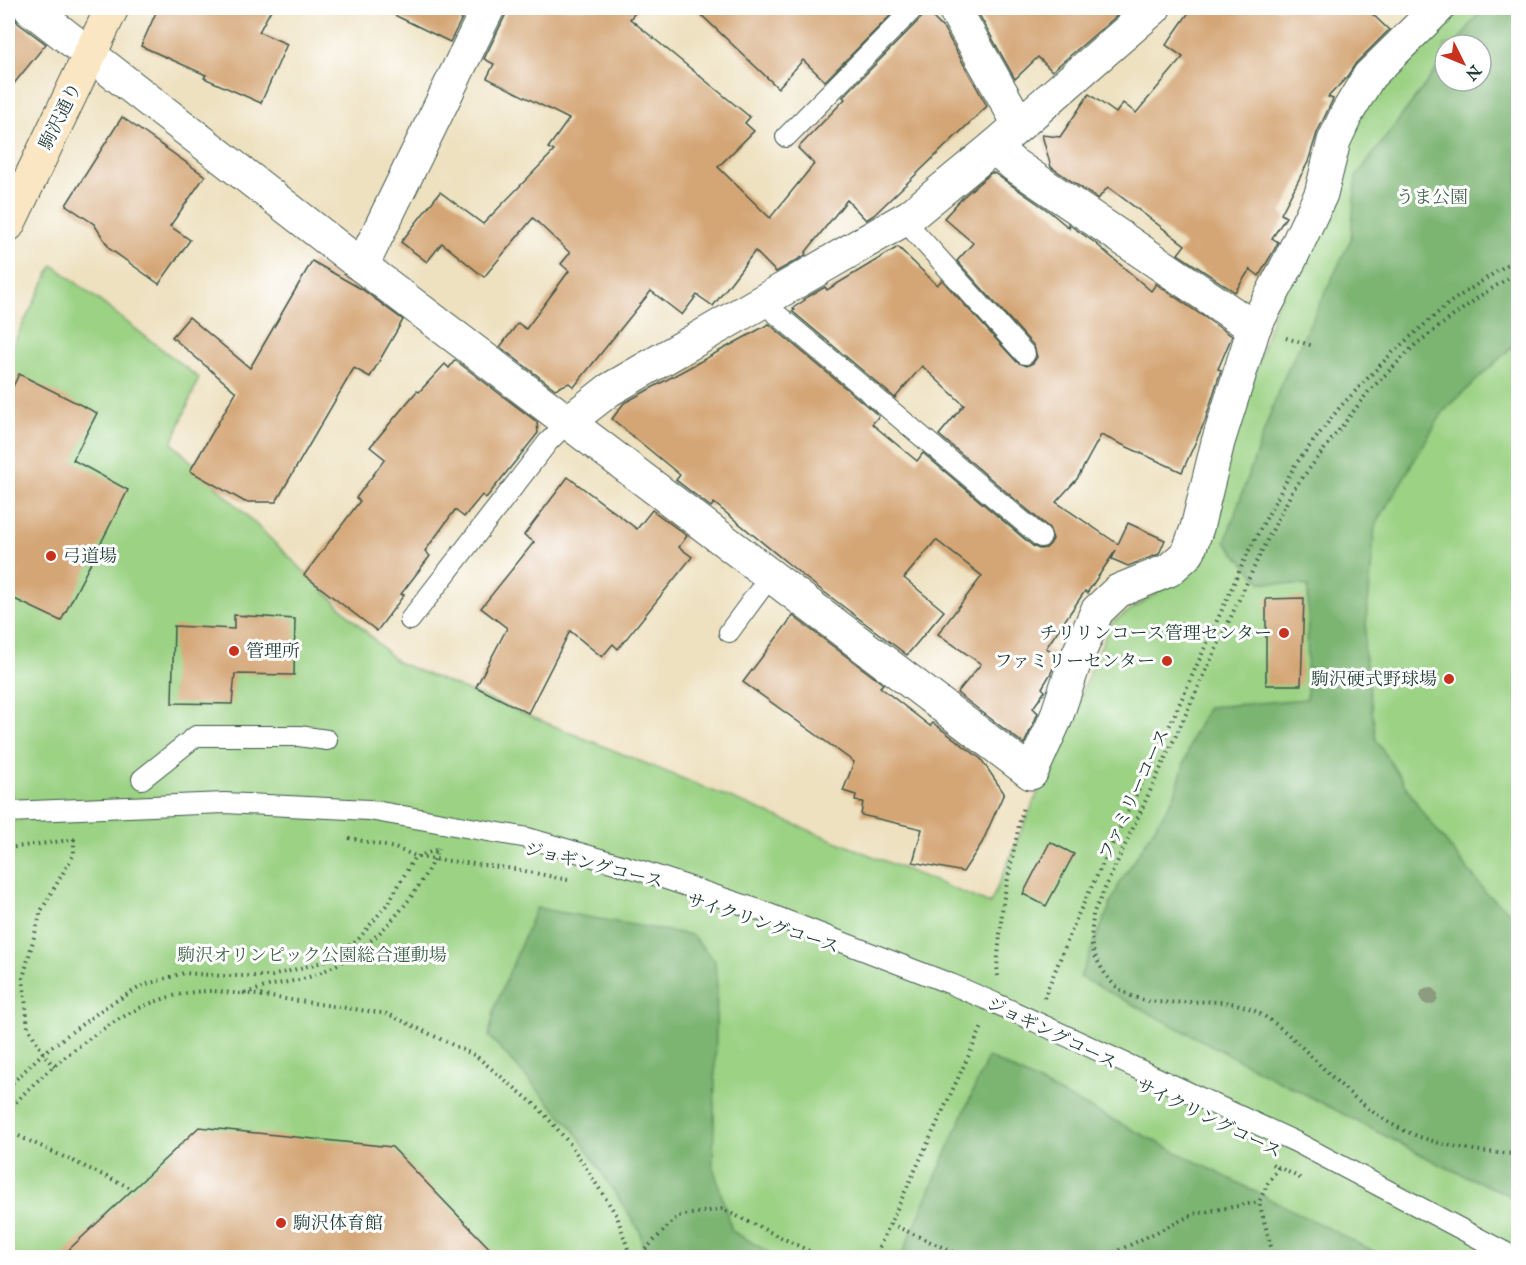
<svg xmlns="http://www.w3.org/2000/svg" width="1526" height="1265" viewBox="0 0 1526 1265" font-family="'IM FELL English','Noto Serif JP',serif">
  <style>
    .green { fill: #9bd284; stroke: #5d885c; stroke-width: 1.5; fill-rule: evenodd }
    .forest { fill: #7cb472; stroke: #4e7853; stroke-width: 1.5 }
    .building { fill: #d4a676 }
    .lines { fill: none; stroke-linecap: round; stroke-linejoin: round }
    .lane-casing { stroke: #3e5649; stroke-width: 22 }
    .street-casing { stroke: #3e5649; stroke-width: 35 }
    .secondary-casing { stroke: #3e5649; stroke-width: 35 }
    .path { stroke: #3e5649; stroke-width: 4; stroke-dasharray: 1.5 4.5; stroke-linecap: butt }
    .lane { stroke: #fff; stroke-width: 20 }
    .street { stroke: #fff; stroke-width: 33 }
    .secondary { stroke: #fbe6c4; stroke-width: 33 }
    .tree { fill: #8d9b7e }
    .poi-dot { fill: #c8321e; stroke: #fff; stroke-width: 2 }
    .labels { text-anchor: middle; stroke-width: 6; stroke-linejoin: round; paint-order: stroke }
    .street-label { font-size: 18px; fill: #1f3d34; stroke: #fff }
    .park-label { font-size: 18px; fill: #3e6248; stroke: #fff }
    .poi-label { font-size: 18px; fill: #1f3d34; stroke: #fff; text-anchor: start }
  </style>
  <rect width="100%" height="100%" fill="#fff"/>
  <filter id="ink" filterUnits="userSpaceOnUse"><feTurbulence type="fractalNoise" baseFrequency=".0167" numOctaves="2"/><feDisplacementMap in="SourceGraphic" scale="12" xChannelSelector="R" yChannelSelector="G"/><feConvolveMatrix kernelMatrix="1 2 1 2 8 2 1 2 1" color-interpolation-filters="sRGB"/></filter>
  <filter id="wash" filterUnits="userSpaceOnUse"><feTurbulence type="fractalNoise" baseFrequency=".008" numOctaves="4" result="noise"/><feDisplacementMap in="SourceGraphic" scale="24" xChannelSelector="R" yChannelSelector="G"/><feGaussianBlur stdDeviation="1.35" result="paint"/><feColorMatrix in="noise" values="0 0 0 0 0 0 0 0 0 0 0 0 0 0 0 0 0 1.4 0 .05"/><feComposite in="paint" operator="in"/></filter>
  <g filter="url(#wash)">
    <rect width="100%" height="100%" fill="#eee1c0"/>
    <path class="green" d="M1460,8H1518V1257H8V354L53,265L199,378L172,443L397,662L990,904L1111,623L1194,568L1290,260L1372,90ZM1445,45H1481V81H1445Z"/>
    <g class="forest">
      <path d="M1483,8H1518V341L1443,412L1375,526L1364,649L1376,740L1421,810L1486,893L1518,918V1199L1443,1166L1080,977L1119,884L1174,797L1193,735L1208,707L1307,699L1308,586L1261,582L1225,542L1280,386L1351,239L1356,177L1445,58V81H1481V45H1455Z"/>
      <path d="M536,908L691,935L715,961L717,985L713,1166L732,1231L777,1257H644L640,1231L574,1130L489,1036L495,1007Z"/>
      <path d="M988,1057L1385,1257H901Z"/>
    </g>
    <g id="blocks">
      <g class="building">
        <path d="M8,8L18,23L46,44L8,91Z"/>
        <path d="M158,8H272L259,32L287,44L261,103L204,78L206,75L141,46Z"/>
        <path d="M380,8H467L450,42Z"/>
        <path d="M507,8H639L630,19L750,117L745,123L754,131L718,167L770,218L814,164L798,148L845,99L843,97L923,16L926,11L944,29L987,106L874,215L866,220L847,200L805,253L806,255L776,272L755,251L713,306L697,295L682,315L651,291L574,387L569,383L555,389L500,347L518,323L526,329L569,271L561,264L570,253L533,218L484,277L442,243L427,262L401,242L440,192L483,224L554,151L548,148L569,119L487,78L494,64L484,59L505,16Z"/>
        <path d="M694,8H898L825,81L803,60L778,88Z"/>
        <path d="M978,8H1126L1052,71L1038,57L1015,79L976,9Z"/>
        <path d="M1192,8H1366L1389,30L1356,63L1346,78L1328,97L1333,99L1317,133L1308,162L1281,214L1286,217L1272,238L1278,242L1273,252L1259,276L1250,269L1235,292L1178,254L1185,245L1108,187L1098,199L1051,167L1042,135L1060,137L1089,94L1116,113L1123,103L1136,113L1183,57L1166,45Z"/>
        <path d="M122,117L205,176L170,226L190,240L159,284L110,249L94,224L66,205Z"/>
        <path d="M991,173H994L1050,212L1069,228L1068,224L1094,242L1151,291L1156,284L1232,336L1218,369L1221,370L1205,421L1182,472L1101,435L1077,479L1056,502L1118,544L1128,523L1165,540L1159,554L1128,566L1112,559L1116,550L1087,593L1085,591L1046,648L1058,655L1051,673L1042,688L1045,691L1033,708L1038,713L1024,744L957,693L981,664L938,634L982,576L936,540L904,578L944,611L907,655L807,579L714,503L711,507L676,480L680,475L612,419L624,403L769,324L879,416L872,424L917,461L923,453L1033,546L1039,549L1046,548L1050,544L1053,539L1049,528L939,435L964,405L922,366L895,398L792,311L795,310L793,308L805,300L804,299L825,287L827,290L898,247L937,285L942,280L1017,362L1027,366L1033,363L1037,357L1034,346L957,261L973,243L944,218L963,197Z"/>
        <path d="M312,261L363,290L403,320L370,377L354,368L276,502H245L190,471L236,392L172,337L189,317L250,368Z"/>
        <path d="M455,360L537,422L538,433L486,498L482,495L464,517L455,510L425,551L430,556L401,594L404,595L377,631L304,575L360,501L356,498L385,459L370,447L417,391L419,392L445,364L449,368Z"/>
        <path d="M19,374L97,413L73,460L128,490L61,621L8,596V397Z"/>
        <path d="M568,477L637,529L652,510L687,536L679,547L692,557L618,649L613,644L602,657L570,631L528,713L476,687L507,628L481,608L534,542L524,535Z"/>
        <path d="M1304,598L1301,685H1266V599Z"/>
        <path d="M234,615L295,619L294,675L235,674L232,704L172,703L174,626L234,629Z"/>
        <path d="M793,616L883,684L880,687L930,726L933,723L981,759L1004,793L982,843L963,872L913,862L922,829L861,815L863,802L855,801L856,795L843,791L854,762L743,682Z"/>
        <path d="M1050,842L1074,854L1046,906L1023,894Z"/>
        <path d="M199,1127L392,1147L498,1257H61Z"/>
      </g>
    </g>
  </g>
  <g filter="url(#ink)">
    <use href="#blocks" fill-opacity="0" stroke="#3e5649" stroke-width="1.5"/>
    <g class="lines">
      <defs>
        <g id="lane">
          <path d="M786,137L914,8"/>
          <path d="M904,220L1025,354"/>
          <path d="M761,301L1041,537"/>
          <path d="M410,620L548,442L568,422"/>
          <path d="M729,632L771,575"/>
          <path d="M142,779L196,736H299L327,740"/>
          <path d="M8,812L224,803L369,810L528,838L642,871L759,910L951,984L995,1003L1296,1142L1516,1258"/>
        </g>
        <g id="street">
          <path d="M30,8L362,266L1031,773L1056,718L1073,667L1097,611L1118,591L1169,570L1188,553L1197,528L1218,442L1254,328L1290,260L1321,194L1334,141L1347,113L1369,76L1438,8"/>
          <path d="M954,8L1019,124"/>
          <path d="M994,147L1013,164L1254,328"/>
          <path d="M362,266L488,8"/>
          <path d="M568,422L609,390L910,216L994,147L1154,8"/>
        </g>
        <path id="secondary" d="M8,225L112,8"/>
      </defs>
      <use href="#lane" class="lane-casing"/>
      <use href="#street" class="street-casing"/>
      <use href="#secondary" class="secondary-casing"/>
      <g class="path">
        <path d="M1518,272L1480,296L1416,344L1369,391L1293,490L1263,548L1093,914C1093,924 1090,936 1092,946C1094,958 1108,981 1118,988C1154,1016 1205,992 1246,1007C1277,1019 1301,1047 1324,1069C1347,1092 1374,1116 1403,1130C1437,1146 1482,1153 1518,1154"/>
        <path d="M1286,338L1314,346"/>
        <path d="M349,838L395,848L418,857L515,869L568,880"/>
        <path d="M8,848L78,839"/>
        <path d="M998,976L997,966L1003,902L1023,806"/>
        <path d="M243,993L388,1014L476,1056L539,1108L571,1145L617,1216L631,1258"/>
        <path d="M1044,998L1078,915L1169,727L1248,552L1295,465L1340,407L1392,353L1449,303L1511,262L1518,258"/>
        <path d="M54,1067L43,1053L28,1027L23,978L41,911L74,854V839"/>
        <path d="M8,1087L43,1053L107,1006L144,985L184,973L223,976H272L322,962L357,941L389,902L414,858L436,850"/>
        <path d="M8,1111C39,1074 111,1016 157,1001C174,995 193,991 211,991C221,991 232,994 242,993C253,992 263,987 273,985C285,982 298,981 309,977C366,957 415,904 438,849"/>
        <path d="M8,1131L133,1189"/>
        <path d="M1272,1164L1302,1179"/>
        <path d="M891,1224L966,1258"/>
        <path d="M637,1258L678,1216L722,1209L824,1258"/>
        <path d="M874,1258L982,1027"/>
        <path d="M1103,1258L1194,1214L1259,1202"/>
        <path d="M1274,1258L1259,1202L1268,1183L1280,1165"/>
      </g>
      <use href="#lane" class="lane"/>
      <use href="#street" class="street"/>
      <use href="#secondary" class="secondary"/>
    </g>
    <circle class="tree" cx="1429" cy="996" r="9"/>
  </g>
  <g class="poi-dot">
    <circle cx="51" cy="556" r="6"/>
    <circle cx="1284" cy="633" r="6"/>
    <circle cx="234" cy="651" r="6"/>
    <circle cx="1167" cy="661" r="6"/>
    <circle cx="1449" cy="679" r="6"/>
    <circle cx="281" cy="1223" r="6"/>
  </g>
  <g class="labels">
    <g class="street-label">
      <text transform="translate(60 116) rotate(-64)" y="6">駒沢通り</text>
      <text transform="translate(1134 794) rotate(-65)" y="6">ファミリーコース</text>
      <text transform="translate(594 865) rotate(14)" y="6">ジョギングコース</text>
      <text transform="translate(763 923) rotate(18)" y="6">サイクリングコース</text>
      <text transform="translate(1052 1033) rotate(26)" y="6">ジョギングコース</text>
      <text transform="translate(1209 1118) rotate(26)" y="6">サイクリングコース</text>
    </g>
    <g class="park-label">
      <text x="1432" y="203">うま公園</text>
      <text x="312" y="961">駒沢オリンピック公園総合運動場</text>
    </g>
    <g class="poi-label">
      <text x="63" y="562">弓道場</text>
      <text x="1272" y="639" text-anchor="end">チリリンコース管理センター</text>
      <text x="246" y="657">管理所</text>
      <text x="1155" y="667" text-anchor="end">ファミリーセンター</text>
      <text x="1437" y="685" text-anchor="end">駒沢硬式野球場</text>
      <text x="293" y="1229">駒沢体育館</text>
    </g>
  </g>
  <rect width="1526" height="1265" fill="none" stroke="#fff" stroke-width="30"/>
  <g transform="translate(1463 63) rotate(133)"><circle r="28" fill="#ffffff" stroke="#a5b1ae" stroke-width="1.5"/>
  <path d="M0-4.5L10 22L0 15L-10 22Z" fill="#c8321e"/>
  <text y="-9" font-size="16" font-weight="bold" text-anchor="middle" fill="#1f3d34">N</text>
  </g>
</svg>
